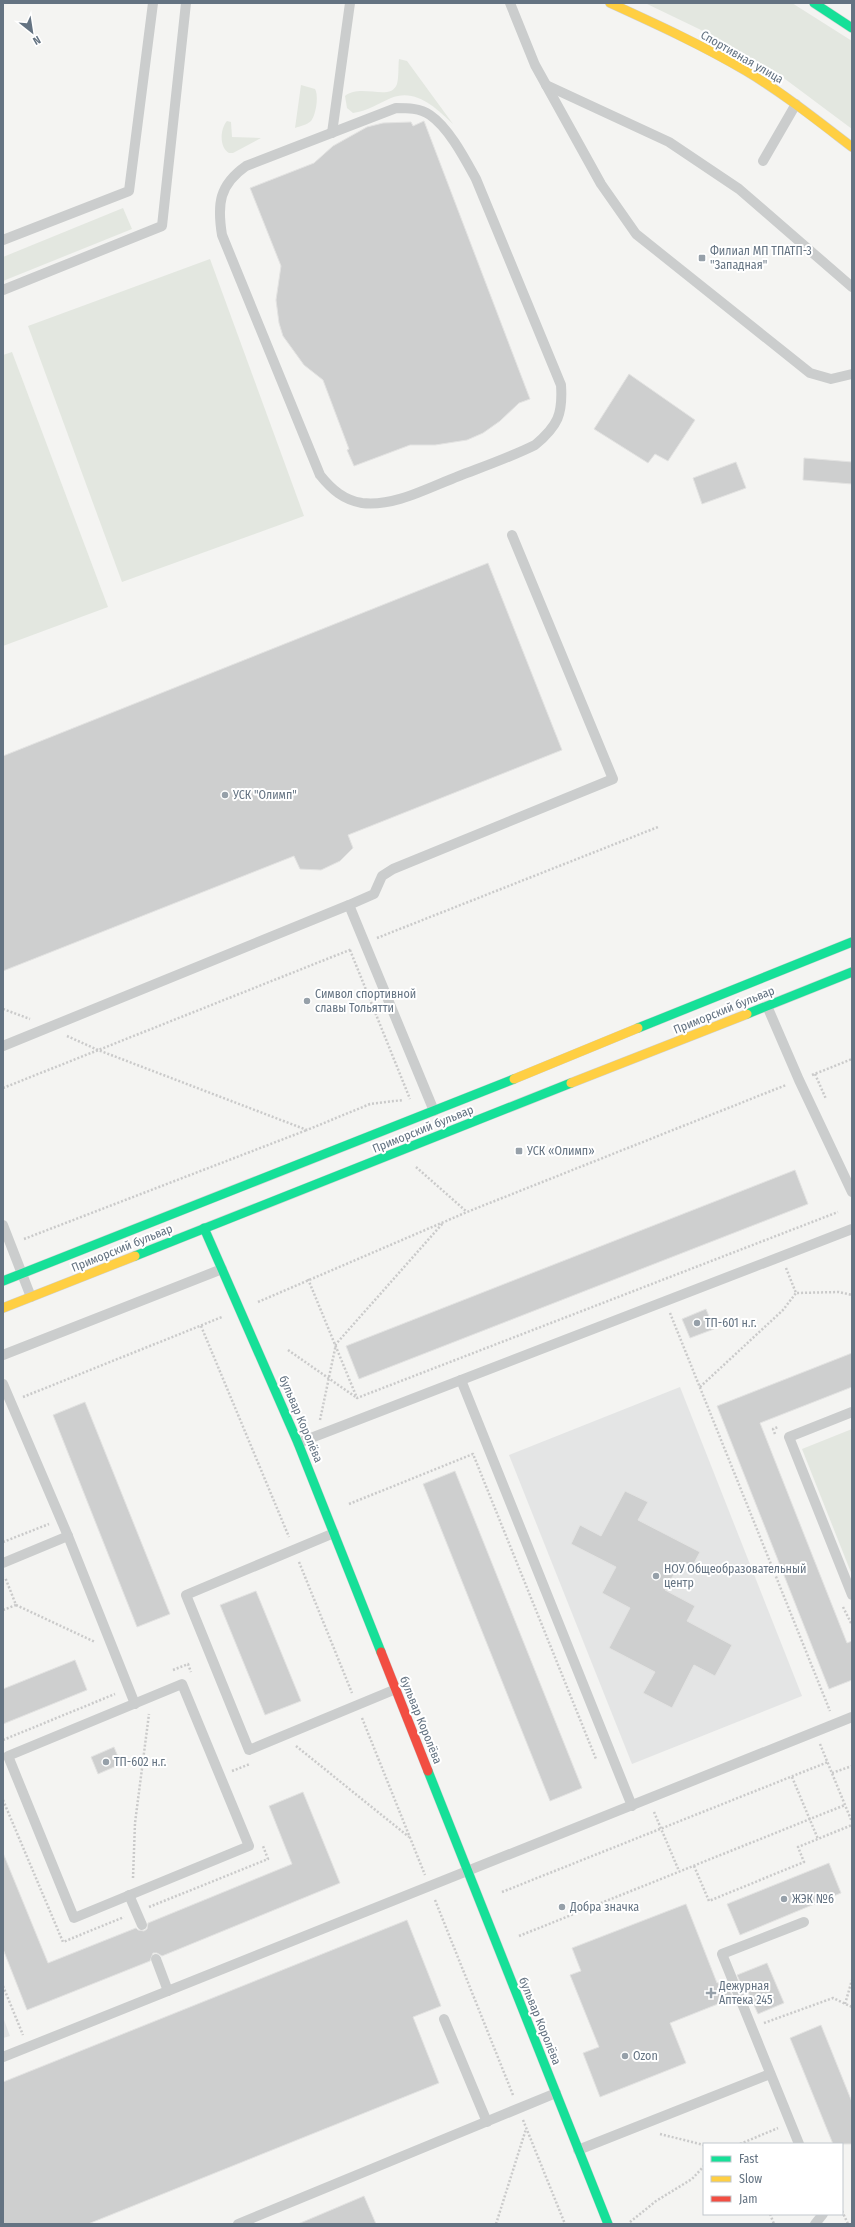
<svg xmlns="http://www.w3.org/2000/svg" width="855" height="2227" viewBox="0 0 855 2227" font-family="'Fira Sans Condensed',sans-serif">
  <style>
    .built { fill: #e4e5e5 }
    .green { fill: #e3e7e0 }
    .building { fill: #cecfcf; stroke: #e3e3e2 }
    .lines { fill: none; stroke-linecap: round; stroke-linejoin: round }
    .fast-casing { stroke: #d0d2d2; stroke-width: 10 }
    .slow-casing { stroke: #d0d2d2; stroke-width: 10 }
    .jam-casing { stroke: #d0d2d2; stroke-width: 10 }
    .path { stroke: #cacaca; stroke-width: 2.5; stroke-dasharray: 2 2; stroke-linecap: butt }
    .lane { stroke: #cbcdcd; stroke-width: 10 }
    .fast { stroke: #16e098; stroke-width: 9 }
    .slow { stroke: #ffcf43; stroke-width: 9 }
    .jam { stroke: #f24e42; stroke-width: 9 }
    .poi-dot { fill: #96a0a9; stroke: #fff; stroke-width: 1.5 }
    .labels { text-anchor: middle; stroke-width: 4; stroke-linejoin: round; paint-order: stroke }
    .street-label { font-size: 12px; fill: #647382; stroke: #fff }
    .poi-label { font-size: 12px; fill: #647382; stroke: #fff; text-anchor: start }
  </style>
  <rect width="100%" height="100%" fill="#f4f4f2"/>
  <g class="built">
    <path d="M680,1387L802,1696L632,1764L509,1455Z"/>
    <path d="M3,2017L10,2036L3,2038Z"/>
  </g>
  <g class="green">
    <path d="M645,3H792L852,41V129L773,70L699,29Z"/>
    <path d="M399,59L407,61L453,124C436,108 416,88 391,98C378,104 367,111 353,113L347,108L345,96C361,83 391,102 397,84C399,77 398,67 399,59Z"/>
    <path d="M301,85L315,89C319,96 316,115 311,121C307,125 300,126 295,128Z"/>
    <path d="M227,121L231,122L232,137L261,138L233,153H229C219,147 220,129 227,121Z"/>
    <path d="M123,208L132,229L3,281V257Z"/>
    <path d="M210,259L304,516L122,582L28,326Z"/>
    <path d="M12,352L108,607L3,646V355Z"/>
    <path d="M852,1429V1575L802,1449Z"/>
  </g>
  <g class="building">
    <path d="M424,121L530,399L519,403L500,421L483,433L467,440L435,445H410L354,466L347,450L349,449L323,380L304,365L283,336L279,323L276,300L281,266L250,188L314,163L333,146L367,127L383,123L411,122L413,126Z"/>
    <path d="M629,374L695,420L668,461L655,454L648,463L594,429Z"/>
    <path d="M804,458L852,462V484L803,480Z"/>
    <path d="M736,462L746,488L702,504L693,478Z"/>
    <path d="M488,563L562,750L348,835L353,848L340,861L321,870L300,869L294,856L3,971V756Z"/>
    <path d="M795,1170L808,1204L359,1379L346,1346Z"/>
    <path d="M706,1309L714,1329L690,1338L682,1319Z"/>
    <path d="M852,1353V1387L760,1423L847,1643L852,1641V1680L829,1689L717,1406Z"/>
    <path d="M85,1402L170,1614L137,1627L53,1415Z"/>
    <path d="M455,1471L582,1788L550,1801L423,1484Z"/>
    <path d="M625,1491L648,1502L638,1520L700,1552L692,1567L681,1562L665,1590L695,1606L687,1621L732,1645L715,1676L694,1665L672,1708L643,1693L655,1672L609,1648L630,1608L602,1593L616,1567L571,1544L580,1525L601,1536Z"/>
    <path d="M256,1591L301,1701L265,1715L220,1605Z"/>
    <path d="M75,1660L87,1690L3,1724V1689Z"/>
    <path d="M114,1747L121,1764L98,1774L91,1757Z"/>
    <path d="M303,1792L340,1883L162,1956L157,1953H153L150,1961L27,2010L3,1949V1853L48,1963L136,1928L138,1930L144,1931L147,1929L148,1923L292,1864L269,1806Z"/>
    <path d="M829,1863L841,1893L740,1935L727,1904Z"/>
    <path d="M686,1904L717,1983L725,1980L733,1998L670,2023L686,2063L600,2097L583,2053L599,2047L570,1975L581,1971L572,1948Z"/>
    <path d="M407,1920L441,2006L413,2017L439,2083L88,2224H3V2082Z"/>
    <path d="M767,1963L784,2003L758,2014L748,1992L745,1993L737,1975Z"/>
    <path d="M821,2025L852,2102V2144H833L790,2038Z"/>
    <path d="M364,2196L376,2224H298Z"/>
  </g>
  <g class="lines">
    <defs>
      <g id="fast">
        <path d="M814,3L852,28"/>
        <path d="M747,1014L852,972"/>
        <path d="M638,1028L852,942"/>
        <path d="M204,1228L298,1443L381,1652"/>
        <path d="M135,1256L571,1083"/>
        <path d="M3,1281L514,1079"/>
        <path d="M428,1771L608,2224"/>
      </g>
      <g id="slow">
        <path d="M610,3C656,24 702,45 746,71C783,93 818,121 852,147"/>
        <path d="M514,1079L638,1028"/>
        <path d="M571,1083L747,1014"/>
        <path d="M3,1308L135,1256"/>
      </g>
      <path id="jam" d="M381,1652L428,1771"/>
    </defs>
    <use href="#fast" class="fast-casing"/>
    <use href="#slow" class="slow-casing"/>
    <use href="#jam" class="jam-casing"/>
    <g class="path">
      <path d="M377,938L658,827"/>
      <path d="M350,950L410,1099"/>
      <path d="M3,1009L30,1019"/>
      <path d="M67,1036L98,1050L307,1130L370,1104L403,1100"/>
      <path d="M815,1074L826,1099"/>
      <path d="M812,1075L852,1059"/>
      <path d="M3,1088L352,949"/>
      <path d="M416,1167L467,1212"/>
      <path d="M24,1239L307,1130"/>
      <path d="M786,1268L796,1293L839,1292L852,1295"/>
      <path d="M308,1279L357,1398L838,1212"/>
      <path d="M258,1302L467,1212L786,1085"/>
      <path d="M670,1313L830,1711"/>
      <path d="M201,1326L289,1537"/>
      <path d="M288,1350L357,1398"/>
      <path d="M700,1387L783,1310L796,1293"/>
      <path d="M23,1397L222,1317"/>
      <path d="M320,1420L336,1344L443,1223"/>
      <path d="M775,1434L773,1429L778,1427"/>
      <path d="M349,1504L473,1454L596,1759"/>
      <path d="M3,1542L49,1524"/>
      <path d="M299,1562L352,1693"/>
      <path d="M16,1605L95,1642"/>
      <path d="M843,1607L852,1625"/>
      <path d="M3,1610L16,1605L5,1577"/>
      <path d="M173,1670L188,1664L191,1672"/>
      <path d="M362,1718L425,1875"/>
      <path d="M3,1740L115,1694"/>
      <path d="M820,1744L852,1822"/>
      <path d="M296,1746L409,1837"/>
      <path d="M232,1771L250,1764"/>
      <path d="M832,1773L852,1766"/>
      <path d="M792,1777L818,1839"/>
      <path d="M3,1800L63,1942L124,1917"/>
      <path d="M654,1812L679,1871"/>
      <path d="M694,1866L709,1901L804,1862L798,1847L852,1825"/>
      <path d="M133,1878L135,1823L149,1714"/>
      <path d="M502,1892L828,1762"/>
      <path d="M435,1900L513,2095"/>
      <path d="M149,1907L268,1859L263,1846"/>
      <path d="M519,1936L845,1805"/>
      <path d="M3,1986L23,2035"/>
      <path d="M845,2004L852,1980"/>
      <path d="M764,2023L833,1998L852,2007"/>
      <path d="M523,2120L565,2224"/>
      <path d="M660,2134L704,2145"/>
      <path d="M740,2144L778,2128"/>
      <path d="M842,2211L848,2224"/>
      <path d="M770,2214L774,2224"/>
      <path d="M630,2222L656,2201L692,2179L704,2166"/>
      <path d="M496,2224L526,2129"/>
    </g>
    <g class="lane">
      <path d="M510,3L535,65L601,184L636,234L810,373L831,379L852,374"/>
      <path d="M546,85L669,142L739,189L852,287"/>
      <path d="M396,108C407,108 420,108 430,115C449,128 465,159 476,179L561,385C563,414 558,426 535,445C511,457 485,466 459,476C430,487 394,507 362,503C344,500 332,490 320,475L222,235C217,204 219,185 246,166Z"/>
      <path d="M332,133L350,3"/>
      <path d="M763,161L796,104"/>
      <path d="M3,240L129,191L153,3"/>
      <path d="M3,290L162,226L186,3"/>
      <path d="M349,905L434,1111"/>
      <path d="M767,1006L799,1080L852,1192"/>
      <path d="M3,1046L349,905L374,894L382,876L393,869L613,779L512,535"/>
      <path d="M3,1225L31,1297"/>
      <path d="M3,1355L222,1269"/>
      <path d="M461,1380L632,1806"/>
      <path d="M3,1384L68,1536L135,1704"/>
      <path d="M852,1412L789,1437L852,1595"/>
      <path d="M298,1443L852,1229"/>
      <path d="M334,1533L186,1595L249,1750L396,1689"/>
      <path d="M3,1563L68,1536"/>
      <path d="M182,1684L249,1846L74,1918L8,1756Z"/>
      <path d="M129,1895L142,1925"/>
      <path d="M156,1959L168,1991"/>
      <path d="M444,2019L487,2122"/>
      <path d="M3,2057L852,1717"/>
      <path d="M799,2144L722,1954L804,1922"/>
      <path d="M578,2150L770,2074"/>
      <path d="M238,2224L556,2093"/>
      <path d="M815,2224L823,2214"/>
    </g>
    <use href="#fast" class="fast"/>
    <use href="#slow" class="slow"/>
    <use href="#jam" class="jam"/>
  </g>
  <g class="poi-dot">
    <rect x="698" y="254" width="8" height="8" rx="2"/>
    <circle cx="225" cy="795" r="4"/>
    <circle cx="307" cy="1001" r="4"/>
    <rect x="515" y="1147" width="8" height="8" rx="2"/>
    <circle cx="697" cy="1323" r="4"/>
    <circle cx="656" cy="1576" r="4"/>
    <circle cx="106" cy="1762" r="4"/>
    <circle cx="784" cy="1899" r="4"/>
    <circle cx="562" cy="1907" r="4"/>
    <path d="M709 1987h4v4h4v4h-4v4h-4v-4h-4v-4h4z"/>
    <circle cx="625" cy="2056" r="4"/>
  </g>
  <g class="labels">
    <g class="street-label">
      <text transform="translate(742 57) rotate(30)" y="4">Спортивная улица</text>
      <text transform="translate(724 1010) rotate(-22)" y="4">Приморский бульвар</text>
      <text transform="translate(423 1129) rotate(-22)" y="4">Приморский бульвар</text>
      <text transform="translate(122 1248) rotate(-22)" y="4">Приморский бульвар</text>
      <text transform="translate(301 1419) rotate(67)" y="4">бульвар Королёва</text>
      <text transform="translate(421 1720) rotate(68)" y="4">бульвар Королёва</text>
      <text transform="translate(540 2021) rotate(68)" y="4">бульвар Королёва</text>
    </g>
    <g class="poi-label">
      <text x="710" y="255">Филиал МП ТПАТП-3<tspan x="710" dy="14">"Западная"</tspan></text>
      <text x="233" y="799">УСК "Олимп"</text>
      <text x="315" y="998">Символ спортивной<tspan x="315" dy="14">славы Тольятти</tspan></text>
      <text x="527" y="1155">УСК «Олимп»</text>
      <text x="705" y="1327">ТП-601 н.г.</text>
      <text x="664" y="1573">НОУ Общеобразовательный<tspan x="664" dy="14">центр</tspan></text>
      <text x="114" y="1766">ТП-602 н.г.</text>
      <text x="792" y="1903">ЖЭК №6</text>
      <text x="570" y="1911">Добра значка</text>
      <text x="719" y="1990">Дежурная<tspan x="719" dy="14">Аптека 245</tspan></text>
      <text x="633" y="2060">Ozon</text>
    </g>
  </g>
  <rect width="855" height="2227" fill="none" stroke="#647382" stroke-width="8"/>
  <rect x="703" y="2143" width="140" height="72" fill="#ffffff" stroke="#c1c7cd"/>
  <rect x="711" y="2156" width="20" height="6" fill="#16e098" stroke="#c1c7cd"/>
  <text x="739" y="2163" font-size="12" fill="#647382">Fast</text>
  <rect x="711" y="2176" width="20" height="6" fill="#ffcf43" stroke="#c1c7cd"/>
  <text x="739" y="2183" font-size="12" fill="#647382">Slow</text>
  <rect x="711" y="2196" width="20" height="6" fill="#f24e42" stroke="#c1c7cd"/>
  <text x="739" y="2203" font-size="12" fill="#647382">Jam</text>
  <g transform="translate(32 32) rotate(150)" stroke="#ffffff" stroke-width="3" paint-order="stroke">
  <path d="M0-3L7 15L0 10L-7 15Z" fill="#647382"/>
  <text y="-6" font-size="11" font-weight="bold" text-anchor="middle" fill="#647382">N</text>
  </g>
</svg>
